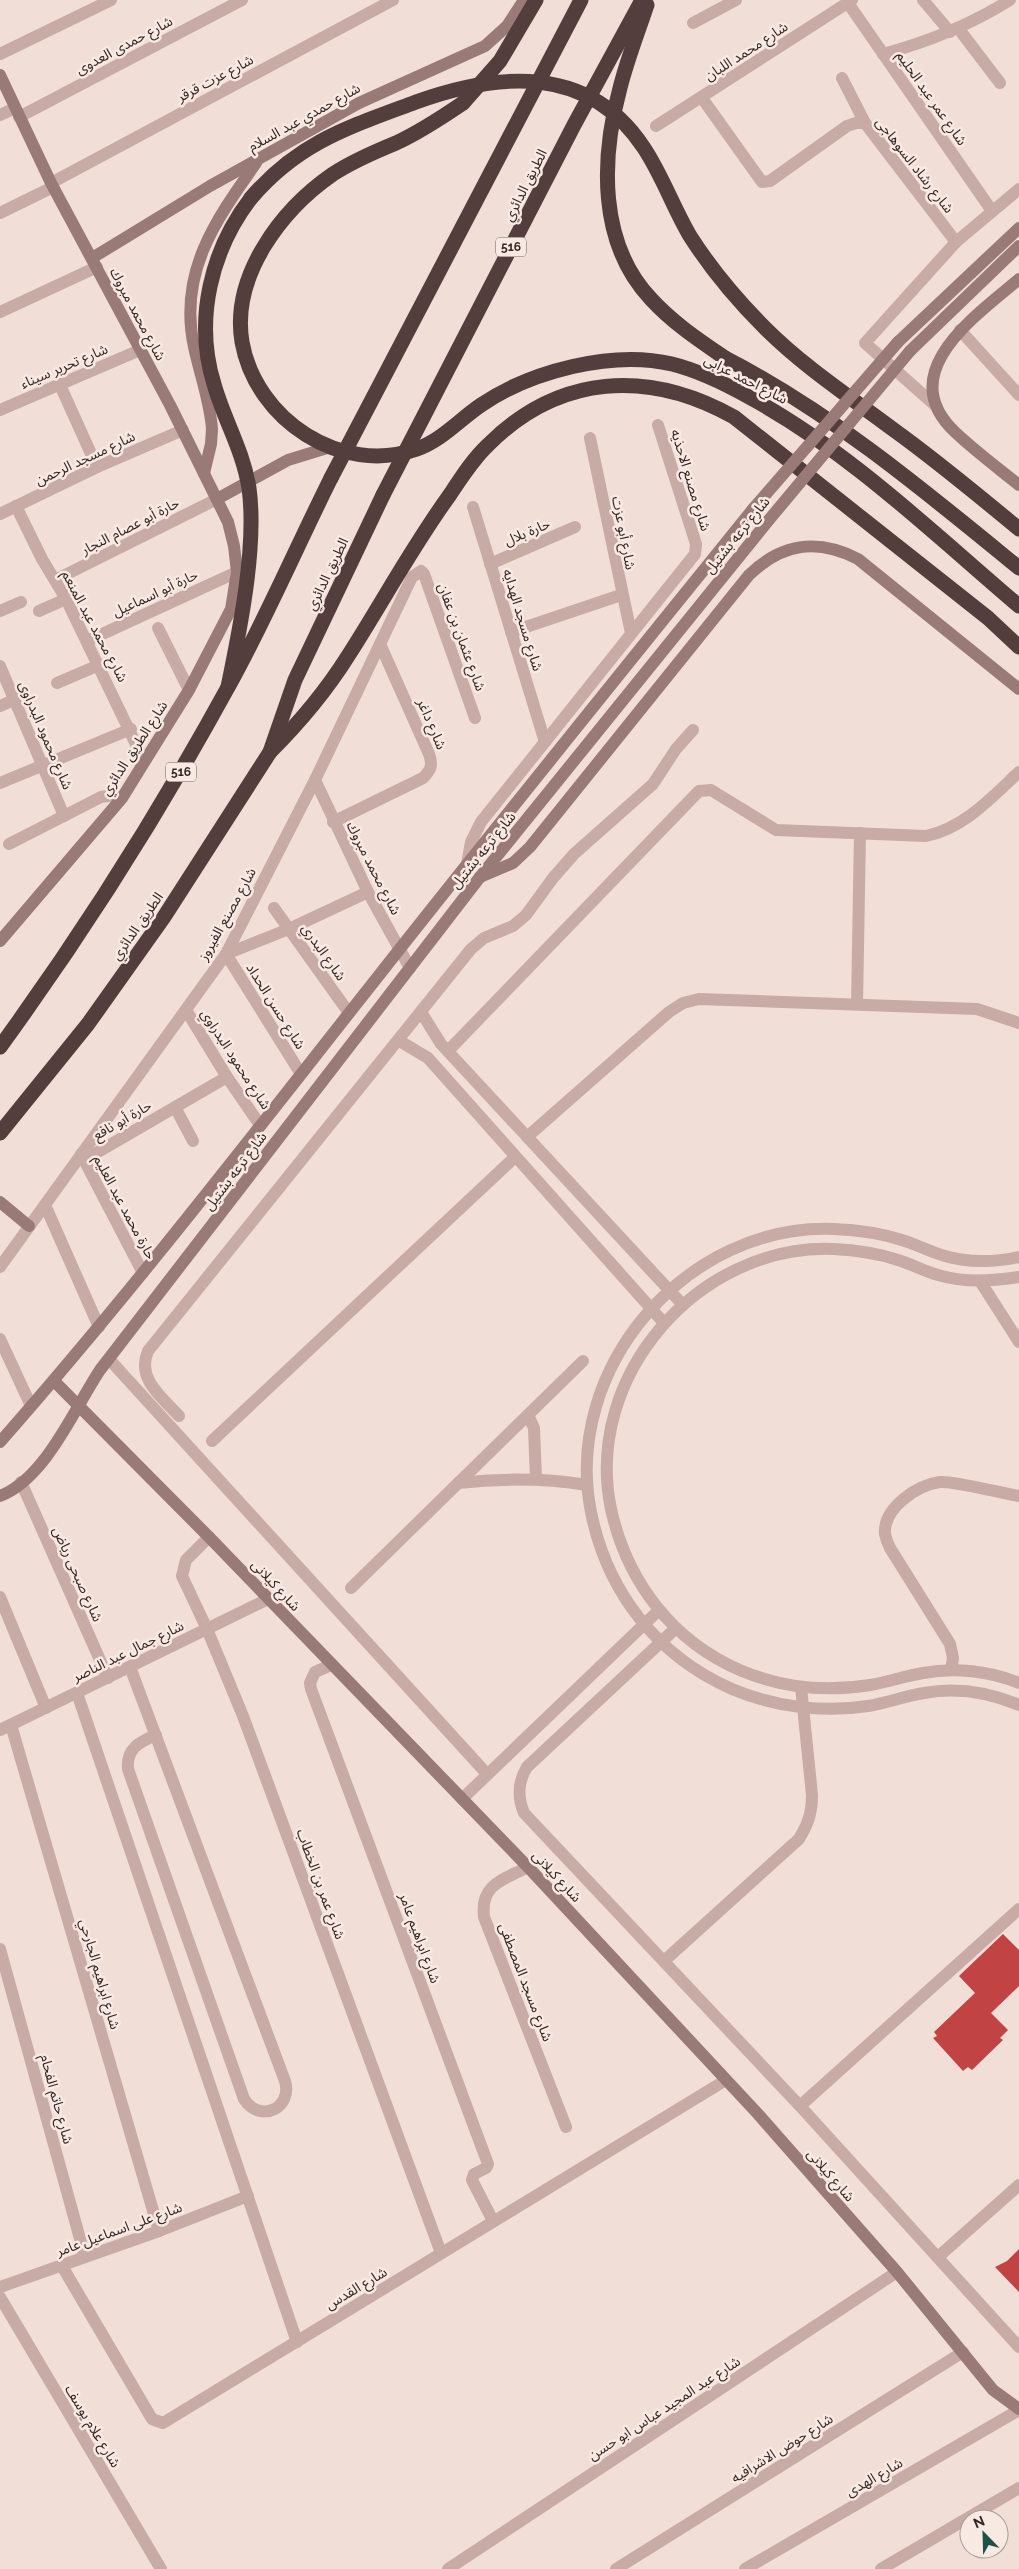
<svg xmlns="http://www.w3.org/2000/svg" width="1019" height="2569" viewBox="0 0 1019 2569" font-family="Raleway,'Noto Sans Arabic',sans-serif">
  <style>
    .building { fill: #c24343 }
    .lines { fill: none; stroke-linecap: round; stroke-linejoin: round }
    .street { stroke: #c7aba4; stroke-width: 12 }
    .secondary { stroke: #9a7a76; stroke-width: 12 }
    .highway { stroke: #533e3d; stroke-width: 15 }
    .secondary-bridge { stroke: #9a7a76; stroke-width: 12 }
    .highway-bridge { stroke: #533e3d; stroke-width: 15 }
    .labels { text-anchor: middle; stroke-width: 5; stroke-linejoin: round; paint-order: stroke }
    .shield { fill: #f8e9e3; stroke: #6d605e; stroke-width: 1 }
    .shield-label { font-size: 12px; font-weight: bold; fill: #322625 }
    .street-label { font-size: 14px; fill: #322625; stroke: #f8e9e3 }
  </style>
  <rect width="100%" height="100%" fill="#f0ded7"/>
  <g class="building">
    <path d="M1003,1934L1019,1950V1986L991,2013L1008,2030L1000,2038L1003,2040L972,2070L968,2067L963,2071L933,2038L937,2036L934,2032L975,1993L959,1976Z"/>
    <path d="M1019,2249V2292L995,2267L1007,2261Z"/>
  </g>
  <g class="lines">
    <g class="street">
      <path d="M923,0L950,32"/>
      <path d="M848,3L992,211"/>
      <path d="M693,23L736,0"/>
      <path d="M958,28L1000,83"/>
      <path d="M0,54L111,0"/>
      <path d="M883,54C928,42 970,25 1010,0"/>
      <path d="M842,78L865,123"/>
      <path d="M702,98L762,182L770,181L847,126L856,123H865L956,242"/>
      <path d="M0,115L15,108"/>
      <path d="M19,117L242,0"/>
      <path d="M656,126L852,0"/>
      <path d="M51,183L393,0"/>
      <path d="M0,213L53,187"/>
      <path d="M0,312L97,267"/>
      <path d="M960,330L1019,395"/>
      <path d="M60,385L97,467"/>
      <path d="M937,407L865,343L956,242L1019,189"/>
      <path d="M0,410L140,350"/>
      <path d="M590,438L631,633"/>
      <path d="M16,506L42,559L66,599L144,761"/>
      <path d="M473,507L545,742"/>
      <path d="M0,514L97,467L183,430"/>
      <path d="M490,564L575,527"/>
      <path d="M55,580L217,499"/>
      <path d="M0,611L21,602"/>
      <path d="M39,611L66,599"/>
      <path d="M158,628L189,690"/>
      <path d="M511,632L621,595"/>
      <path d="M87,641L237,572"/>
      <path d="M0,666L64,816"/>
      <path d="M57,683L99,665"/>
      <path d="M0,706L14,700"/>
      <path d="M315,780L368,892L410,968"/>
      <path d="M0,783L131,729"/>
      <path d="M333,822L423,778C431,770 433,765 429,754L380,644"/>
      <path d="M9,844L101,797L116,795L122,798"/>
      <path d="M467,864L471,842L481,822L695,554L696,544L658,425"/>
      <path d="M274,908L349,1013"/>
      <path d="M857,1004L860,833"/>
      <path d="M186,1010L227,1077L260,1125"/>
      <path d="M421,1012L441,1044L683,1305"/>
      <path d="M398,1040L428,1058L664,1323"/>
      <path d="M448,1051L699,791L711,790L776,830L926,836C964,828 991,798 1019,772"/>
      <path d="M301,1074L226,954L289,929L368,892"/>
      <path d="M175,1107L193,1141"/>
      <path d="M527,1137L669,1012L683,1003L699,999L977,1009L1019,1023"/>
      <path d="M81,1154L143,1273"/>
      <path d="M84,1160L227,1077"/>
      <path d="M45,1205L99,1327"/>
      <path d="M1019,1257C995,1262 969,1263 945,1256C930,1252 916,1244 902,1240C880,1233 857,1230 834,1229C687,1223 562,1368 591,1512C607,1592 657,1656 732,1689C774,1707 823,1713 868,1706C887,1703 905,1696 924,1693C957,1687 988,1692 1019,1705"/>
      <path d="M0,1267L226,954L315,780L412,577L421,571L424,574L475,718"/>
      <path d="M1019,1277C992,1281 965,1283 938,1275C924,1271 911,1264 898,1260C877,1253 855,1250 833,1249C699,1244 583,1376 611,1509C627,1582 673,1642 742,1671C783,1688 827,1692 870,1685C888,1682 905,1676 923,1673C955,1667 990,1671 1019,1683"/>
      <path d="M980,1281L1019,1342"/>
      <path d="M0,1339L31,1406"/>
      <path d="M109,1359L487,1774"/>
      <path d="M528,1415L534,1428L536,1479"/>
      <path d="M179,1416C162,1397 136,1379 148,1351L471,949L484,938L513,926L526,915L553,878L574,854L653,784L676,749L693,730"/>
      <path d="M212,1441L515,1157"/>
      <path d="M21,1482L108,1678"/>
      <path d="M458,1483C502,1478 543,1478 587,1485"/>
      <path d="M209,1537L186,1560L182,1576L207,1629L243,1716L441,2253"/>
      <path d="M351,1588L583,1361"/>
      <path d="M0,1597L46,1708"/>
      <path d="M676,1628L527,1767C518,1782 517,1796 524,1813L800,2106L1019,2347"/>
      <path d="M331,1665L315,1672L310,1683L311,1689L488,2164L486,2168L474,2174L472,2180L493,2221"/>
      <path d="M130,1667L285,2081C293,2108 260,2124 244,2099L128,1769C126,1749 139,1742 156,1735"/>
      <path d="M951,1670L953,1658L950,1644L890,1548C888,1544 886,1539 885,1534C883,1508 917,1485 940,1482C955,1481 1001,1493 1019,1496"/>
      <path d="M77,1693L297,2342"/>
      <path d="M11,1725L159,2231"/>
      <path d="M0,1730L268,1599"/>
      <path d="M462,1799L658,1611"/>
      <path d="M528,1867C503,1880 480,1884 484,1917L566,2127"/>
      <path d="M0,1949L85,2257"/>
      <path d="M664,1961L799,1839C808,1824 812,1813 812,1795L801,1687"/>
      <path d="M800,2106L1019,1909"/>
      <path d="M938,2257L1019,2185"/>
      <path d="M62,2266L152,2419L163,2423L726,2080"/>
      <path d="M0,2287L159,2231L248,2196"/>
      <path d="M0,2297L161,2569"/>
      <path d="M448,2569L897,2272"/>
      <path d="M616,2569L963,2352"/>
      <path d="M745,2569L1019,2410"/>
      <path d="M881,2569L1019,2488"/>
    </g>
    <g class="secondary">
      <path d="M0,75L51,183L170,405L228,522L234,546L237,572L231,609L189,690L122,798L0,941"/>
      <path d="M92,258L210,186L359,103L485,46L507,26L524,0"/>
      <path d="M1019,279C977,315 892,372 955,432C975,451 998,468 1019,485"/>
      <path d="M898,342L1019,228"/>
      <path d="M910,351L1019,246"/>
      <path d="M204,473L211,444L212,429C210,401 200,375 194,347C178,273 215,221 256,163"/>
      <path d="M217,499L288,460L327,448"/>
      <path d="M480,877L513,863L530,847L749,575C782,543 817,538 858,559L1019,689"/>
      <path d="M0,1202L29,1226"/>
      <path d="M54,1381L209,1537L528,1867L758,2114L897,2272L993,2390L1019,2409"/>
      <path d="M0,1442C133,1291 255,1132 380,974C503,818 628,664 753,509"/>
      <path d="M0,1496C46,1478 74,1409 100,1370L480,877L768,521"/>
    </g>
    <g class="highway">
      <path d="M463,103C441,118 420,132 396,143C374,152 353,161 333,174C281,210 231,276 242,342C256,420 341,476 417,449C442,440 459,420 481,405C531,371 612,350 672,364C700,371 724,383 749,397C849,451 933,533 1019,606"/>
      <path d="M251,198C299,142 349,127 416,102C499,72 589,64 644,148C662,175 673,207 690,236C711,269 737,300 765,328C804,367 850,397 894,430C937,461 978,495 1019,529"/>
      <path d="M725,358C832,413 926,492 1019,568"/>
      <path d="M270,752C299,723 326,691 348,656C382,603 412,547 449,496C461,478 473,459 488,445C559,374 648,369 734,417L988,618L1019,647"/>
      <path d="M0,1047C83,933 159,813 227,689C265,621 296,548 331,478"/>
      <path d="M0,1133L88,1024L164,917L270,752L295,680L383,495"/>
    </g>
    <g class="secondary-bridge">
      <path d="M753,509L898,342"/>
      <path d="M768,521L910,351"/>
    </g>
    <g class="highway-bridge">
      <path d="M647,5C638,32 627,60 620,88C601,158 598,243 651,299C673,323 699,340 725,358"/>
      <path d="M463,103L500,61L536,0"/>
      <path d="M331,478L581,0"/>
      <path d="M383,495L574,125L642,0"/>
      <path d="M228,687C240,629 257,546 249,488C243,450 224,420 214,384C194,320 211,250 251,198"/>
    </g>
  </g>
  <g class="labels">
    <g class="shield">
      <rect x="496" y="237.5" width="30" height="19" rx="4"/>
      <rect x="166" y="762.5" width="30" height="19" rx="4"/>
    </g>
    <g class="shield-label">
      <text x="511" y="251">516</text>
      <text x="181" y="776">516</text>
    </g>
    <g class="street-label">
      <text transform="translate(124 45) rotate(-28)" y="5">شارع حمدى العدوى</text>
      <text transform="translate(746 51) rotate(-33)" y="5">شارع محمد اللبان</text>
      <text transform="translate(215 78) rotate(-28)" y="5">شارع عزت قرقر</text>
      <text transform="translate(932 98) rotate(55)" y="5">شارع عمر عبد الحليم</text>
      <text transform="translate(304 117) rotate(-29)" y="5">شارع حمدي عبد السلام</text>
      <text transform="translate(915 165) rotate(52)" y="5">شارع رشاد السوهاجى</text>
      <text transform="translate(525 185) rotate(-63)" y="5">الطريق الدائري</text>
      <text transform="translate(138 314) rotate(62)" y="5">شارع محمد مبروك</text>
      <text transform="translate(64 366) rotate(-23)" y="5">شارع تحرير سيناء</text>
      <text transform="translate(746 379) rotate(27)" y="5">شارع احمد عرابى</text>
      <text transform="translate(85 458) rotate(-25)" y="5">شارع مسجد الرحمن</text>
      <text transform="translate(691 480) rotate(73)" y="5">شارع مصنع الاحذيه</text>
      <text transform="translate(130 526) rotate(-27)" y="5">حارة أبو عصام النجار</text>
      <text transform="translate(527 532) rotate(-23)" y="5">حارة بلال</text>
      <text transform="translate(624 533) rotate(79)" y="5">شارع أبو عزت</text>
      <text transform="translate(737 535) rotate(-51)" y="5">شارع ترعه بشتيل</text>
      <text transform="translate(327 574) rotate(-64)" y="5">الطريق الدائري</text>
      <text transform="translate(155 593) rotate(-25)" y="5">حارة أبو اسماعيل</text>
      <text transform="translate(523 620) rotate(73)" y="5">شارع مسجد الهدايه</text>
      <text transform="translate(95 626) rotate(62)" y="5">شارع محمد عبد المنعم</text>
      <text transform="translate(462 637) rotate(70)" y="5">شارع عثمان بن عفان</text>
      <text transform="translate(432 724) rotate(67)" y="5">شارع داغر</text>
      <text transform="translate(46 735) rotate(67)" y="5">شارع محمود البدراوى</text>
      <text transform="translate(134 748) rotate(-57)" y="5">شارع الطريق الدائري</text>
      <text transform="translate(483 850) rotate(-51)" y="5">شارع ترعه بشتيل</text>
      <text transform="translate(374 868) rotate(63)" y="5">شارع محمد مبروك</text>
      <text transform="translate(227 914) rotate(-61)" y="5">شارع مصنع الفيروز</text>
      <text transform="translate(137 926) rotate(-55)" y="5">الطريق الدائري</text>
      <text transform="translate(324 952) rotate(55)" y="5">شارع البدري</text>
      <text transform="translate(276 1006) rotate(58)" y="5">شارع حسن الحداد</text>
      <text transform="translate(236 1059) rotate(57)" y="5">شارع محمود البدراوي</text>
      <text transform="translate(122 1120) rotate(-30)" y="5">حارة أبو نافع</text>
      <text transform="translate(235 1171) rotate(-53)" y="5">شارع ترعه بشتيل</text>
      <text transform="translate(125 1207) rotate(62)" y="5">حارة محمد عبد العليم</text>
      <text transform="translate(78 1574) rotate(66)" y="5">شارع صبحى رياض</text>
      <text transform="translate(276 1585) rotate(47)" y="5">شارع كيلانى</text>
      <text transform="translate(128 1651) rotate(-26)" y="5">شارع جمال عبد الناصر</text>
      <text transform="translate(557 1876) rotate(47)" y="5">شارع كيلانى</text>
      <text transform="translate(321 1884) rotate(70)" y="5">شارع عمر بن الخطاب</text>
      <text transform="translate(420 1938) rotate(70)" y="5">شارع ابراهيم عامر</text>
      <text transform="translate(100 1974) rotate(74)" y="5">شارع ابراهيم الجارحي</text>
      <text transform="translate(526 1982) rotate(69)" y="5">شارع مسجد المصطفى</text>
      <text transform="translate(57 2099) rotate(75)" y="5">شارع حاتم الفحام</text>
      <text transform="translate(831 2175) rotate(49)" y="5">شارع كيلانى</text>
      <text transform="translate(119 2229) rotate(-20)" y="5">شارع على اسماعيل عامر</text>
      <text transform="translate(356 2288) rotate(-31)" y="5">شارع القدس</text>
      <text transform="translate(664 2408) rotate(-33)" y="5">شارع عبد المجيد عباس ابو حسن</text>
      <text transform="translate(93 2426) rotate(59)" y="5">شارع علام يوسف</text>
      <text transform="translate(782 2448) rotate(-32)" y="5">شارع حوض الاشرافيه</text>
      <text transform="translate(874 2477) rotate(-30)" y="5">شارع الهدى</text>
    </g>
  </g>
  <g transform="translate(984 2534) rotate(337)"><circle r="24" fill="#f8e9e3" stroke="#a99b97"/>
  <path d="M0-4L9 19L0 12L-9 19Z" fill="#1d5249"/>
  <text y="-8" font-size="14" font-weight="bold" text-anchor="middle" fill="#322625">N</text>
  </g>
</svg>
